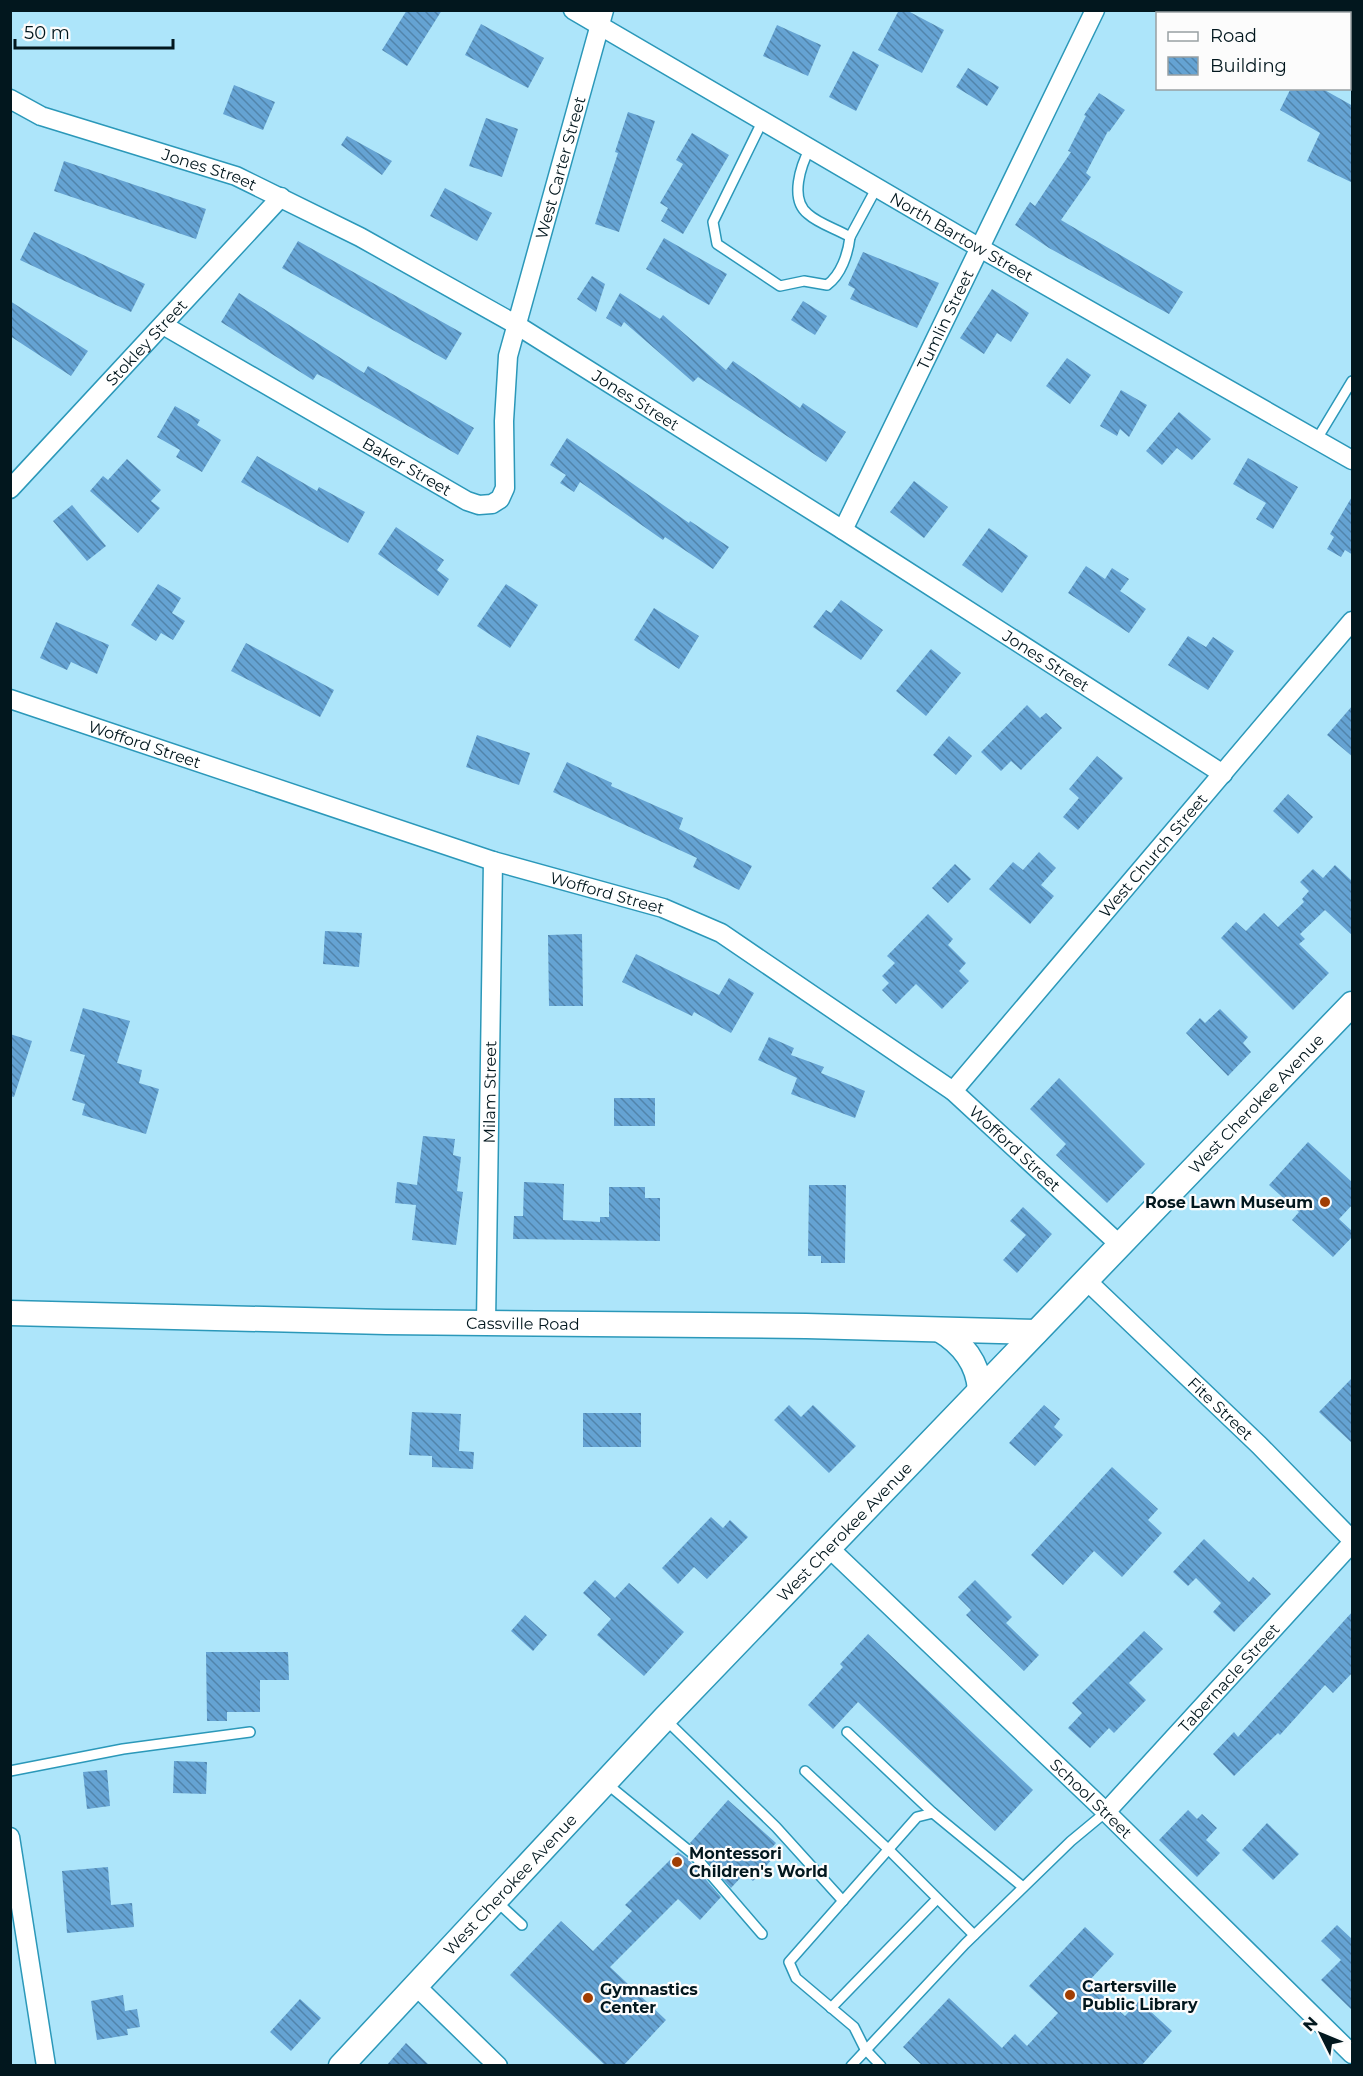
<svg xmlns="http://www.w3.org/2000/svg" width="1363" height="2076" viewBox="0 0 1363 2076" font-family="Montserrat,sans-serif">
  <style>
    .building { fill: url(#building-back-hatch) }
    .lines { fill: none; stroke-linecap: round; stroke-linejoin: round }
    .lane-casing { stroke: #2b98b9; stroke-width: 12 }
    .street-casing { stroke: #2b98b9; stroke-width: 21 }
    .secondary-casing { stroke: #2b98b9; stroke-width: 27 }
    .lane { stroke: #fff; stroke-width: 9 }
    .street { stroke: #fff; stroke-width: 18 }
    .secondary { stroke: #fff; stroke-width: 24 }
    .poi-dot { fill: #a13e03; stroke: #fcfcfc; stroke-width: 2 }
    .labels { text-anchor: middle; stroke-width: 4.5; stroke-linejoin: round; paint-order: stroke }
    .street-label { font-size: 16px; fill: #02171e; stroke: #fcfcfc }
    .poi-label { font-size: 16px; font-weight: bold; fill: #02171e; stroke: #fcfcfc; text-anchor: start }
  </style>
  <defs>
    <pattern id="building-back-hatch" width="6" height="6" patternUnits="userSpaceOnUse" patternTransform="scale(1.5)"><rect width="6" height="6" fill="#65a3d3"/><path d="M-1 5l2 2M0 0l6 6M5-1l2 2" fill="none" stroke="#5184ab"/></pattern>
  </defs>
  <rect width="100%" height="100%" fill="#ade5fa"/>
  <g class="building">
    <path d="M407,10H442L407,66L382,50Z"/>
    <path d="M899,10H906L944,30L922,73L878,50Z"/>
    <path d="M481,24L544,58L528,88L465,55Z"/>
    <path d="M777,25L821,45L808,76L763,56Z"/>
    <path d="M853,51L879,65L856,111L829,97Z"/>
    <path d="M968,68L999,87L987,106L956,87Z"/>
    <path d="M234,85L275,102L263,130L223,114Z"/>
    <path d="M1291,88H1321L1353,106V183L1307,161L1320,133L1280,110Z"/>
    <path d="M1099,93L1125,110L1109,132L1108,131L1086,173L1091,177L1061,220L1183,292L1169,314L1049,248L1015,225L1030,202L1035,206L1071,152L1068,151L1086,116L1084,115Z"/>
    <path d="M628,112L655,121L619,232L595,224L618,153L615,152Z"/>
    <path d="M486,118L518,129L502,177L469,166Z"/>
    <path d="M692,133L729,155L683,234L661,221L668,208L660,203L683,164L676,160Z"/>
    <path d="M347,136L392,161L382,175L341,145Z"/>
    <path d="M64,161L206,209L196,239L54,191Z"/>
    <path d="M445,188L492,213L477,241L430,216Z"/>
    <path d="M34,232L145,284L131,312L20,260Z"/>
    <path d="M664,238L727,274L709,305L646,269Z"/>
    <path d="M298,241L462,333L446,360L282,268Z"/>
    <path d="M863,252L939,283L917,328L850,299L855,289L848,285Z"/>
    <path d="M592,276L605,284L596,312L577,299Z"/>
    <path d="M992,289L1029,313L1011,342L997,333L984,354L960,338Z"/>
    <path d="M239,293L364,373L368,366L474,428L458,455L329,380L317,374L313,380L221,322Z"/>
    <path d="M620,293L660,319L663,315L726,370L733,361L800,408L803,403L846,432L826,462L698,377L693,382L624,322L621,327L606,318Z"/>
    <path d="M10,301L88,351L71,376L10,336Z"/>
    <path d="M803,301L827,316L815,335L791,320Z"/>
    <path d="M1067,358L1091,375L1070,404L1046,386Z"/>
    <path d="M1121,390L1147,405L1129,437L1120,429L1117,436L1100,426Z"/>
    <path d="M175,406L200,420L197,425L221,440L202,472L176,457L180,450L157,437Z"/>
    <path d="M1179,412L1211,439L1192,460L1177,448L1162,465L1146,451Z"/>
    <path d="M567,438L689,523L690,521L729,547L713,569L665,537L663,540L580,482L574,492L560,483L566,475L550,465Z"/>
    <path d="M257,456L317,491L319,487L365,512L348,543L241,482Z"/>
    <path d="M1248,458L1298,487L1273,529L1256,519L1266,503L1233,484Z"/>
    <path d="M127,459L161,490L151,501L160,508L138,533L90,491L103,476L108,480Z"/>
    <path d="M914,481L948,507L924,538L890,512Z"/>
    <path d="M1353,495V555L1345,550L1341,557L1327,549L1334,537L1330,534Z"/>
    <path d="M72,505L106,546L87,561L53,521Z"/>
    <path d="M396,527L444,560L437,570L449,579L438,596L378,554Z"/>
    <path d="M989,528L1028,556L1002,593L962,565Z"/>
    <path d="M1086,566L1105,579L1112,568L1129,579L1120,591L1146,609L1129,633L1068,593Z"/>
    <path d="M158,584L181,598L172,613L185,621L173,640L161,633L156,641L131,625Z"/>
    <path d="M506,584L538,605L510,648L477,626Z"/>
    <path d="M841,600L883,630L861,660L813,627L826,610L831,613Z"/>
    <path d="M654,608L699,636L679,669L634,640Z"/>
    <path d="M56,622L109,645L97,674L71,662L67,670L40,658Z"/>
    <path d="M1188,636L1206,647L1213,637L1234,651L1208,690L1168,665Z"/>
    <path d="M246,643L334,690L320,717L231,671Z"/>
    <path d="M931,649L961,673L926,716L896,691Z"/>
    <path d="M1027,705L1040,718L1046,713L1062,728L1021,770L1011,761L1001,771L981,752Z"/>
    <path d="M1353,705V757L1327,735Z"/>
    <path d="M477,735L530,753L519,785L466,767Z"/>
    <path d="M949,736L972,756L956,775L933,755Z"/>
    <path d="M1097,756L1123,778L1078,830L1063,817L1079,798L1069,789Z"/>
    <path d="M567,762L612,783L611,786L683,818L679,829L752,866L739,890L693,867L697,858L553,792Z"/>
    <path d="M1288,794L1313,817L1298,834L1273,811Z"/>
    <path d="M1039,852L1056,868L1041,885L1054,896L1030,924L989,889L1013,862L1023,870Z"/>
    <path d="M955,864L971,879L948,903L932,888Z"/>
    <path d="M1335,865L1353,882V936L1325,910L1300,934L1305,939L1299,944L1329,973L1293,1010L1221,938L1236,922L1246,931L1264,913L1278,927L1304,902L1302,899L1309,891L1300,882L1313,869L1323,878Z"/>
    <path d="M928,914L953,939L948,945L966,963L959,971L969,981L942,1009L916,984L896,1004L882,990L889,983L882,976L895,963L887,956Z"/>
    <path d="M325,931L362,933L359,967L323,964Z"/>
    <path d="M582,934L583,1006H549L548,935Z"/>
    <path d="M636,954L719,995L729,978L754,993L731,1033L694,1012L692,1016L622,982Z"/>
    <path d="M83,1008L130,1021L117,1063L142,1070L139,1083L159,1089L146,1134L82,1115L85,1104L72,1100L85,1055L70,1051Z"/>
    <path d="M1220,1009L1248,1037L1243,1043L1251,1052L1228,1076L1186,1033L1200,1018L1205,1023Z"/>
    <path d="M10,1034L32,1041L14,1097L10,1096Z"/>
    <path d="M769,1037L794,1048L791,1055L824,1067L821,1073L865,1091L855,1118L791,1094L797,1078L758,1060Z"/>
    <path d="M1059,1078L1145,1164L1107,1203L1056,1155L1066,1144L1030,1109Z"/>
    <rect x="614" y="1098" width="41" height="28"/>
    <path d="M423,1136L455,1139L453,1155L461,1157L457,1191L463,1192L456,1245L412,1240L416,1205L395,1203L397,1182L417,1185Z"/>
    <path d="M1308,1142L1353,1183V1204L1339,1219L1353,1232V1236L1333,1257L1292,1220L1299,1212L1269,1185Z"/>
    <path d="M524,1182L564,1184L563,1220L600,1222V1217H609V1187H645V1198H660V1241L513,1239L514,1216H523Z"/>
    <path d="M809,1185H846L845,1263H821V1256H808Z"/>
    <path d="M1023,1207L1052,1234L1017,1273L1003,1260L1026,1235L1010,1221Z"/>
    <path d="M1353,1377V1444L1319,1412Z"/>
    <path d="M789,1405L801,1417L813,1405L856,1446L829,1473L774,1420Z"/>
    <path d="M1044,1405L1060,1419L1054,1427L1063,1435L1035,1466L1009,1443Z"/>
    <path d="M412,1412L461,1414L459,1451L474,1452L473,1469L432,1467V1456L409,1455Z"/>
    <rect x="583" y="1413" width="58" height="34"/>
    <path d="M1112,1467L1158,1509L1148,1520L1162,1533L1122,1577L1094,1551L1063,1585L1031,1555Z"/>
    <path d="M711,1517L723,1528L730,1520L748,1537L707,1579L694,1567L678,1584L662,1568Z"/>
    <path d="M1204,1539L1249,1582L1253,1577L1271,1594L1234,1632L1213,1612L1221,1603L1196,1578L1188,1586L1173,1572Z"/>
    <path d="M595,1580L615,1598L629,1583L684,1632L644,1676L597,1635L611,1619L583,1593Z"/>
    <path d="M975,1580L1012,1617L1006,1623L1039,1655L1024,1671L966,1615L971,1610L958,1597Z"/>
    <path d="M1353,1611V1672L1333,1693L1325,1685L1280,1735L1278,1733L1234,1776L1213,1754L1234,1732L1238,1737Z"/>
    <path d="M525,1615L547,1635L533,1651L511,1631Z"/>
    <path d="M1144,1631L1163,1649L1129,1683L1146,1700L1114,1733L1109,1728L1090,1748L1068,1728L1082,1713L1072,1703Z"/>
    <path d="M868,1634L1033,1790L995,1831L858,1702L833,1729L808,1705L843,1667L840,1664Z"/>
    <path d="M206,1652H288L289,1680H260V1712H227V1721H207Z"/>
    <path d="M174,1761L207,1762L206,1794L173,1793Z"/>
    <path d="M107,1770L110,1806L87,1809L83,1772Z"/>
    <path d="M728,1800L776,1843L768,1852L774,1857L753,1881L744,1874L731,1888L690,1843Z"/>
    <path d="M1188,1810L1197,1819L1202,1814L1217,1828L1206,1840L1220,1853L1197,1877L1159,1840Z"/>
    <path d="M1267,1823L1299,1854L1273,1880L1242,1850Z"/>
    <path d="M678,1852L688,1859L721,1897L700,1920L678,1899L610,1967L666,2020L623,2066H606L510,1975L561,1921L593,1951L632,1911L625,1905Z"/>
    <path d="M108,1867L111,1905L132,1903L134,1927L67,1933L62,1871Z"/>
    <path d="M1337,1925L1353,1940V2011L1321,1980L1341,1960L1321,1941Z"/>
    <path d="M1085,1927L1114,1954L1088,1982L1125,2016L1139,2001L1172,2031L1141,2066H923L903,2047L949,1998L1002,2048L1015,2034L1027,2046L1058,2013L1029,1986Z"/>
    <path d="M123,1995L125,2011L137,2009L140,2027L127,2029L128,2035L97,2040L91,2001Z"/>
    <path d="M300,1999L321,2018L291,2051L270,2032Z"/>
    <path d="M406,2043L430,2066H386Z"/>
  </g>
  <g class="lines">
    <defs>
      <g id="lane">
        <path d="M763,120L713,222L717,244L780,286L804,281L827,285C841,275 848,254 850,237C837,229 819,224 808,214C789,199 801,165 810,148"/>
        <path d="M850,237L877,187"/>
        <path d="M1317,439L1352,381"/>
        <path d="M666,1720L776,1827L843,1901"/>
        <path d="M847,1732L933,1813"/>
        <path d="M10,1771L123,1749L250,1732"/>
        <path d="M805,1771L888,1849L974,1935"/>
        <path d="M607,1784L693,1854L762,1934"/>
        <path d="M495,1900L522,1925"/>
        <path d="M831,2008L937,1899"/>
        <path d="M851,2066L965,1944L1071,1841L1106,1812"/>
        <path d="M881,2066L865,2049L854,2027L796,1978L789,1962L917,1817L933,1813L1023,1887"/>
      </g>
      <g id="street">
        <path id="s1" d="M573,10L980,248L1352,460"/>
        <path d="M1272,10L1278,14"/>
        <path d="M1350,47L1352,49"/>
        <path id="s2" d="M10,99L41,116L236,176L360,237L515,324L843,530L1223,774"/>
        <path id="s3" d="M163,325L467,501L479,505L492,504L500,499L505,488L504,421L508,356L604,10"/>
        <path id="s4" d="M10,489L281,197"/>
        <path id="s5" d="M843,530L1095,10"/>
        <path id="s6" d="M10,699L493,861L663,908L721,933L953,1091L1120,1245"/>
        <path id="s7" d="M953,1091L1352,621"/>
        <path id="s8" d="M1086,1280L1259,1445L1352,1540"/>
        <path id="s9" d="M486,1323L493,861"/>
        <path id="s10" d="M828,1547L1106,1812L1352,2054"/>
        <path id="s11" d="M1106,1812L1352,1543"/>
        <path d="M10,1837L46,2066"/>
        <path d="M416,1986L498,2066"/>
      </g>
      <g id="secondary">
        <path id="s12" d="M10,1313L386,1322L806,1326L1036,1332"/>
        <path d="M940,1330C962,1343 978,1363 980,1390"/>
        <path id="s13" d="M341,2066L665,1718L1352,1004"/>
      </g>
    </defs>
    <use href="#lane" class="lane-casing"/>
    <use href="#street" class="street-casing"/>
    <use href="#secondary" class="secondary-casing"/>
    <use href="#lane" class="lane"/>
    <use href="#street" class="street"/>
    <use href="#secondary" class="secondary"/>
  </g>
  <g class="poi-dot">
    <circle cx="1325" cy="1202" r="6"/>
    <circle cx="677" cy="1862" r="6"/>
    <circle cx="1070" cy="1995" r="6"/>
    <circle cx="588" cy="1998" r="6"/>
  </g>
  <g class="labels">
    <g class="street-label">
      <text dy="6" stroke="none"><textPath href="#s3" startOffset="726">West Carter Street</textPath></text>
      <text dy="6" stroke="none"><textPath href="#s2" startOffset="212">Jones Street</textPath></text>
      <text dy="6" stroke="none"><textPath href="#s1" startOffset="450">North Bartow Street</textPath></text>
      <text dy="6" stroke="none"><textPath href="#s5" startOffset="234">Tumlin Street</textPath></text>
      <text dy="6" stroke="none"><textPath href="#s4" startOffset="200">Stokley Street</textPath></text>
      <text dy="6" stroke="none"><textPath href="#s2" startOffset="698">Jones Street</textPath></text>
      <text dy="6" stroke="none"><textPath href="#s3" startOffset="282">Baker Street</textPath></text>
      <text dy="6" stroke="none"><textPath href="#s2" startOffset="1184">Jones Street</textPath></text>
      <text dy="6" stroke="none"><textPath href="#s6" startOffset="142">Wofford Street</textPath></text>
      <text dy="6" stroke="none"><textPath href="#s7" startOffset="309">West Church Street</textPath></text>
      <text dy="6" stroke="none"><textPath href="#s6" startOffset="628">Wofford Street</textPath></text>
      <text dy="6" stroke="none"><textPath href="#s9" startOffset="231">Milam Street</textPath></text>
      <text dy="6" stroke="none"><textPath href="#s13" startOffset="1328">West Cherokee Avenue</textPath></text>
      <text dy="6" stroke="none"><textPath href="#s6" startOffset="1114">Wofford Street</textPath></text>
      <text dy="6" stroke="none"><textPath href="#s12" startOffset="513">Cassville Road</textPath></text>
      <text dy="6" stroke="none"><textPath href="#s8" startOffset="186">Fite Street</textPath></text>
      <text dy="6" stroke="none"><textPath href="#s13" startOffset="734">West Cherokee Avenue</textPath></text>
      <text dy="6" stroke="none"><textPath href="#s11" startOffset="182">Tabernacle Street</textPath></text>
      <text dy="6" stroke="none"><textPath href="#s10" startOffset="364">School Street</textPath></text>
      <text dy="6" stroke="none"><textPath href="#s13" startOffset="248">West Cherokee Avenue</textPath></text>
    </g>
    <g class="poi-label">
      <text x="1313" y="1208" text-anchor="end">Rose Lawn Museum</text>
      <text x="689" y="1859">Montessori<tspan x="689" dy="18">Children's World</tspan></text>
      <text x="1082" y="1992">Cartersville<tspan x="1082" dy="18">Public Library</tspan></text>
      <text x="600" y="1995">Gymnastics<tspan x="600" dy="18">Center</tspan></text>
    </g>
  </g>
  <rect width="1363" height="2076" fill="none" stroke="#02171e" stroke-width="24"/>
  <rect x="1156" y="12" width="195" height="78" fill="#fcfcfc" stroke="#98a0a3" stroke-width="1.5"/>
  <rect x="1168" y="32" width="30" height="9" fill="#ffffff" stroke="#98a0a3" stroke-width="1.5"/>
  <text x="1210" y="42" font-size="18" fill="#02171e">Road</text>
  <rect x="1168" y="57" width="30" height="18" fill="url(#building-back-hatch)" stroke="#98a0a3" stroke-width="1.5"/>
  <text x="1210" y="72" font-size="18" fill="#02171e">Building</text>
  <g transform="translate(1321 2034) rotate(313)" stroke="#fcfcfc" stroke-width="4.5" paint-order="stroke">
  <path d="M0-4.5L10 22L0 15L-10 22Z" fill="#02171e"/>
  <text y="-9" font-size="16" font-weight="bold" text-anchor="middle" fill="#02171e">N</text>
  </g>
  <path d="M15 39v9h158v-9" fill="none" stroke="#02171e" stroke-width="3"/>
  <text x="24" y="39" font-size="18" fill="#02171e" stroke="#fcfcfc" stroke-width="4.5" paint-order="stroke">50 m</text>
</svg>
